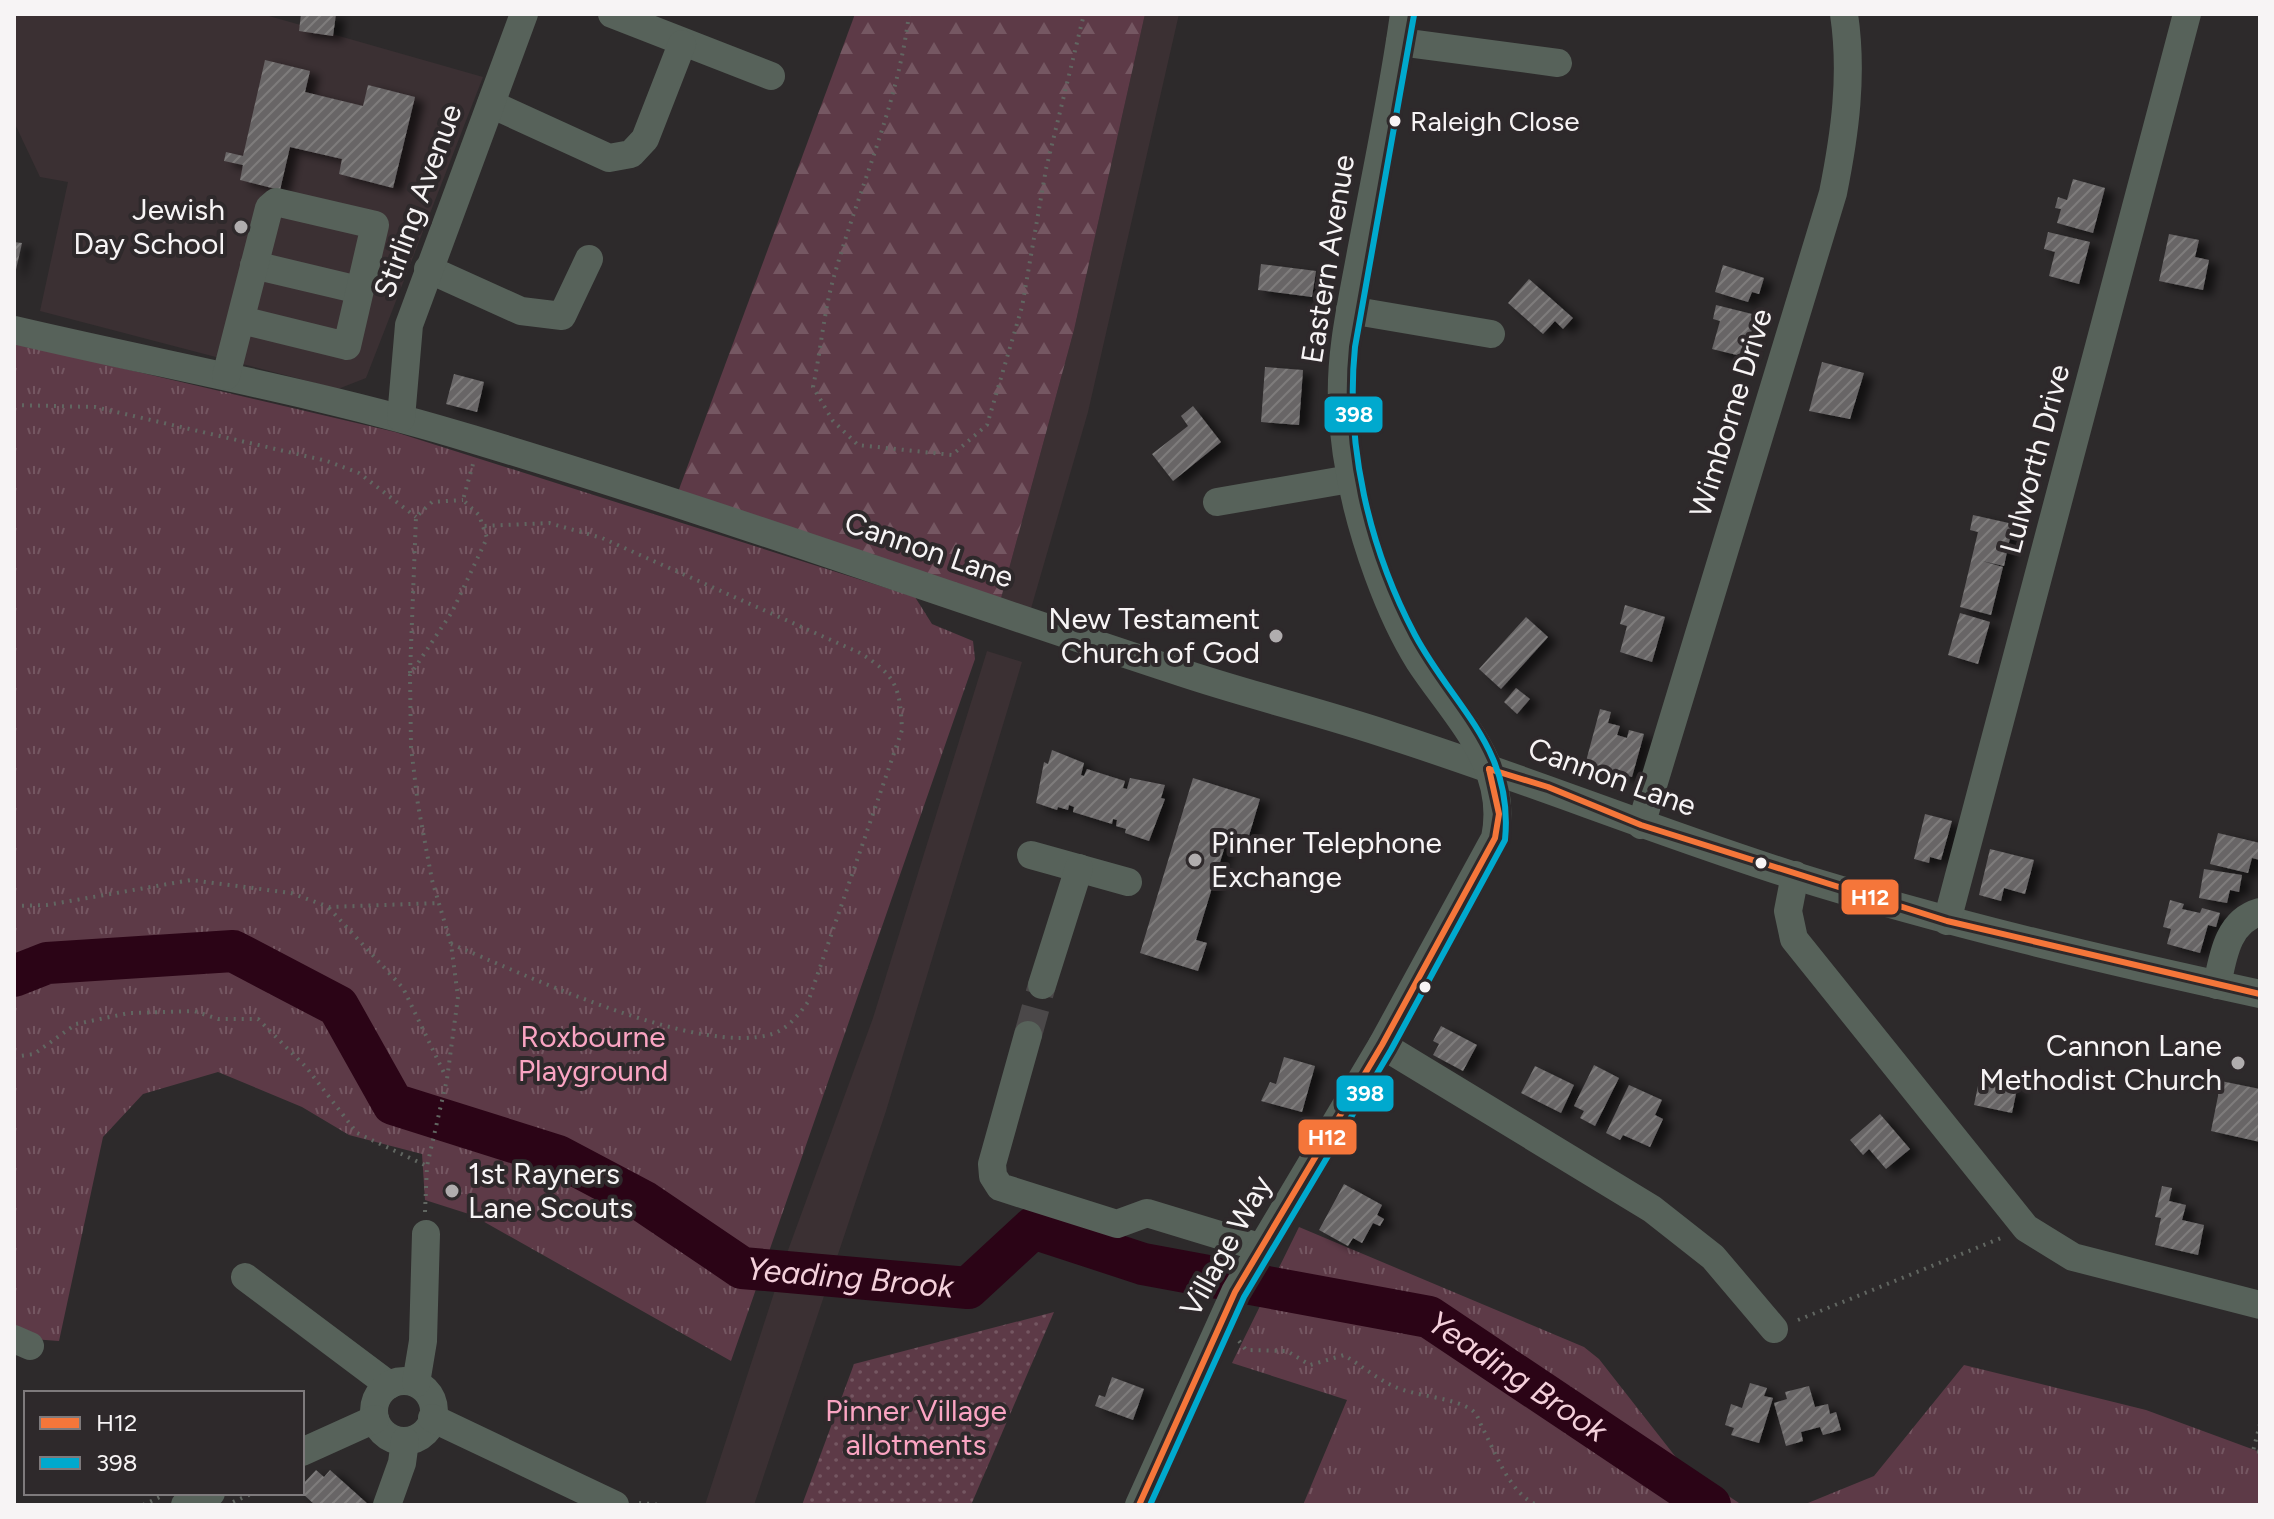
<svg xmlns="http://www.w3.org/2000/svg" width="2274" height="1519" viewBox="0 0 2274 1519" font-family="Figtree,sans-serif">
  <style>
    .built { fill: #3b3033 }
    .grass { fill: url(#grass-dots) }
    .forest { fill: url(#forest-firs) }
    .park { fill: url(#park-tufts) }
    .lines { fill: none; stroke-linecap: round; stroke-linejoin: round }
    .river { stroke: #2b0416; stroke-width: 42 }
    .building { fill: url(#building-hatch); filter: url(#shadow) }
    .minor-tunnel { stroke: #4b4849; stroke-width: 28; stroke-dasharray: 28 14; stroke-linecap: butt }
    .path { stroke: #616661; stroke-width: 4; stroke-dasharray: 2 6; stroke-linecap: butt }
    .minor { stroke: #57625a; stroke-width: 28 }
    .bus-1-casing { stroke: #2e292b; stroke-width: 12 }
    .bus-2-casing { stroke: #2e292b; stroke-width: 12 }
    .bus-1 { stroke: #f5763a; stroke-width: 6 }
    .bus-2 { stroke: #00a9ce; stroke-width: 6 }
    .bus-dot { fill: #f7f4f5; stroke: #2e292b; stroke-width: 3 }
    .poi-dot { fill: #b0adae; stroke: #2e292b; stroke-width: 3 }
    .labels { text-anchor: middle; stroke-width: 8; stroke-linejoin: round; paint-order: stroke }
    .bus-label { font-size: 28px; fill: #f7f4f5; stroke: #2e292b; text-anchor: start }
    .street-label { font-size: 30px; fill: #f7f4f5; stroke: #2e292b }
    .poi-label { font-size: 30px; fill: #f7f4f5; stroke: #2e292b; text-anchor: end }
    .park-label { font-size: 30px; fill: #faa4c2; stroke: #2e292b }
    .water-label { font-size: 32px; font-style: italic; fill: #f4d0db; stroke: #2e292b }
    .line-badge { stroke: #2e292b; stroke-width: 3 }
    .badge-label { font-size: 22px; text-anchor: middle; font-weight: bold; fill: #fff }
  </style>
  <defs>
    <pattern id="grass-dots" width="8" height="8" patternUnits="userSpaceOnUse" patternTransform="scale(2)"><rect width="8" height="8" fill="#5d3a47"/><path d="M2 2h.1M6 6h.1" fill="none" stroke="#755762" stroke-width="1.8" stroke-linecap="round"/></pattern>
    <pattern id="forest-firs" width="22" height="20" patternUnits="userSpaceOnUse" patternTransform="scale(2)"><rect width="22" height="20" fill="#5d3a47"/><path d="M5 1l3.5 6h-7zM16 11l3.5 6h-7z" fill="#755762"/></pattern>
    <pattern id="park-tufts" width="24" height="20" patternUnits="userSpaceOnUse" patternTransform="scale(2)"><rect width="24" height="20" fill="#5d3a47"/><path d="M3 7l-1-3M5 7V3M7 7l1-3M15 17l-1-3M17 17v-4M19 17l1-3" fill="none" stroke="#755762"/></pattern>
    <pattern id="building-hatch" width="6" height="6" patternUnits="userSpaceOnUse" patternTransform="scale(2)"><rect width="6" height="6" fill="#686566"/><path d="M-1 1l2-2M0 6l6-6M5 7l2-2" fill="none" stroke="#7e7c7c"/></pattern>
    <filter id="shadow"><feDropShadow dx="9" dy="5" stdDeviation="4" flood-color="#0009"/></filter>
  </defs>
  <rect width="100%" height="100%" fill="#2d2a2b"/>
  <g class="built">
    <path d="M14,14H262L483,77L366,378L338,389L40,311L68,182L40,177L14,122Z"/>
    <path d="M1145,14H1179L1088,412L1030,612L1000,602L1074,330Z"/>
    <path d="M987,651L1022,662L886,1111L754,1505H705L787,1253L873,1018Z"/>
  </g>
  <path class="grass" d="M1054,1312L971,1505H802L854,1364Z"/>
  <path class="forest" d="M855,14H1145L1074,330L1000,602L678,492Z"/>
  <g class="park">
    <path d="M14,343L395,432L915,597L932,624L973,641L975,659L731,1361L472,1215L425,1200L422,1154L349,1135L302,1107L218,1072L143,1094L103,1137L59,1341L32,1339L14,1331Z"/>
    <path d="M1299,1227L1584,1347L1599,1359L1682,1465L1742,1505H1303L1347,1400L1232,1363Z"/>
    <path d="M1964,1365L2146,1410L2260,1452V1505H1803L1874,1476Z"/>
  </g>
  <g class="lines">
    <path class="river" id="s1" d="M14,976L47,963L233,951L338,1006L393,1104L558,1156L643,1201L742,1268L968,1288L1033,1228L1143,1264L1429,1317L1710,1505"/>
  </g>
  <g class="building">
    <path d="M301,14H336L333,36L299,31Z"/>
    <path d="M265,60L310,71L305,92L363,106L368,85L415,97L393,188L339,174L342,159L290,147L280,190L240,180L243,165L224,161L226,152L243,156Z"/>
    <path d="M2073,179L2105,188L2093,233L2057,223L2061,209L2055,208L2058,197L2067,200Z"/>
    <path d="M2048,232L2090,242L2079,284L2049,276L2055,252L2044,249Z"/>
    <path d="M2169,234L2199,240L2195,257L2209,260L2203,290L2159,281Z"/>
    <path d="M14,242L22,243L15,274L14,273Z"/>
    <path d="M1261,264L1316,271L1312,297L1258,290Z"/>
    <path d="M1723,265L1764,278L1759,294L1752,292L1748,302L1715,292Z"/>
    <path d="M1529,279L1573,318L1563,329L1555,321L1543,334L1508,303Z"/>
    <path d="M1716,305L1756,315L1745,357L1712,349L1720,321L1713,319Z"/>
    <path d="M1822,362L1864,373L1850,419L1809,411Z"/>
    <path d="M1265,367L1303,370L1299,425L1261,422Z"/>
    <path d="M454,374L484,382L477,412L446,404Z"/>
    <path d="M1193,406L1221,442L1173,481L1152,454L1188,426L1181,416Z"/>
    <path d="M1973,515L2013,524L2004,566L1982,561L2003,567L1991,615L1960,607L1978,532L1970,530Z"/>
    <path d="M1625,605L1665,617L1652,662L1620,652L1627,626L1620,624Z"/>
    <path d="M1960,613L1990,622L1978,664L1948,655Z"/>
    <path d="M1526,617L1548,637L1501,689L1479,669Z"/>
    <path d="M1516,688L1530,699L1517,714L1504,702Z"/>
    <path d="M1600,709L1611,712L1608,723L1620,726L1617,735L1627,738L1629,730L1644,734L1632,777L1585,765Z"/>
    <path d="M1052,750L1084,763L1081,775L1084,776L1087,769L1125,781L1123,788L1127,789L1130,778L1165,785L1161,798L1165,799L1149,841L1125,833L1126,829L1116,826L1117,820L1113,819L1112,824L1073,812L1074,807L1069,805L1068,810L1058,807L1057,810L1036,803L1044,762L1048,764Z"/>
    <path d="M1193,778L1260,799L1248,839L1229,833L1196,940L1207,943L1198,971L1140,953Z"/>
    <path d="M1925,814L1952,821L1941,860L1930,857L1929,863L1914,859Z"/>
    <path d="M2218,833L2260,843V860L2252,858L2248,873L2210,864Z"/>
    <path d="M1990,849L2034,860L2025,894L2004,888L2001,901L1979,895Z"/>
    <path d="M2204,869L2242,875L2239,892L2230,890L2227,903L2199,898Z"/>
    <path d="M2170,900L2184,904L2182,909L2200,913L2202,908L2220,913L2216,927L2208,925L2200,953L2167,944L2171,929L2163,927Z"/>
    <path d="M1441,1026L1477,1045L1463,1071L1433,1055L1439,1044L1433,1041Z"/>
    <path d="M1284,1057L1315,1066L1302,1112L1261,1101L1270,1082L1276,1084Z"/>
    <path d="M1594,1065L1619,1078L1595,1126L1580,1118L1584,1111L1574,1106Z"/>
    <path d="M1535,1066L1574,1085L1561,1113L1521,1093Z"/>
    <path d="M1979,1081L2017,1089L2012,1113L1974,1105Z"/>
    <path d="M2221,1081L2260,1089V1142L2211,1131Z"/>
    <path d="M1629,1085L1662,1100L1655,1115L1663,1119L1650,1147L1623,1135L1620,1140L1606,1133Z"/>
    <path d="M1880,1114L1910,1149L1886,1169L1869,1149L1863,1155L1850,1140Z"/>
    <path d="M1344,1184L1382,1205L1377,1215L1384,1219L1380,1226L1373,1223L1362,1243L1353,1238L1348,1246L1319,1230Z"/>
    <path d="M2162,1186L2172,1188L2169,1201L2186,1205L2182,1220L2204,1225L2198,1255L2155,1245L2161,1218L2155,1217Z"/>
    <path d="M1112,1377L1144,1389L1133,1420L1095,1406L1099,1395L1105,1397Z"/>
    <path d="M1750,1383L1767,1388L1764,1396L1773,1398L1759,1443L1731,1435L1734,1428L1725,1425L1731,1404L1742,1408Z"/>
    <path d="M1809,1386L1815,1407L1828,1404L1830,1414L1836,1412L1841,1430L1823,1435L1820,1427L1801,1432L1803,1441L1786,1446L1774,1403L1787,1399L1785,1392Z"/>
    <path d="M316,1470L324,1477L330,1470L369,1505H315L302,1493V1485Z"/>
  </g>
  <g class="lines">
    <path class="minor-tunnel" d="M1028,1035L1042,985"/>
    <g class="path">
      <path d="M909,14C898,104 860,186 835,273C824,309 821,350 813,387L833,421L858,445L952,455L987,425L1022,307L1046,169L1084,14"/>
      <path d="M14,405L95,407L327,461L359,473L416,517"/>
      <path d="M410,673L416,517L432,502L463,500"/>
      <path d="M14,906L47,905L191,880L291,893L329,907L438,903"/>
      <path d="M329,908L403,988L446,1077"/>
      <path d="M451,944C524,974 698,1057 772,1034C788,1029 799,1014 808,1002L902,730C900,688 897,676 860,653L602,538L549,523L483,526"/>
      <path d="M14,1057L34,1054L76,1024L129,1013L194,1011L218,1019H258L306,1067L357,1133L427,1166"/>
      <path d="M425,1212L427,1166L447,1079L458,997L451,944L432,880L418,805L411,747L410,675L452,612L487,538L479,515L463,500L473,464"/>
      <path d="M1798,1320L2001,1238"/>
      <path d="M1239,1341L1246,1350L1287,1351L1310,1365L1344,1355C1360,1365 1375,1377 1391,1385C1414,1397 1456,1397 1473,1411C1478,1415 1479,1421 1482,1427C1496,1453 1509,1493 1537,1505"/>
      <path d="M2260,1424L2253,1451L2260,1452"/>
      <path d="M233,1502L253,1493"/>
      <path d="M639,1503L662,1505"/>
      <path d="M143,1505L162,1496"/>
    </g>
    <g class="minor">
      <path d="M612,14L771,76"/>
      <path d="M1400,42L1558,63"/>
      <path d="M491,104L609,158L631,154L645,139L682,44"/>
      <path d="M254,265L359,290"/>
      <path d="M428,269L521,311L562,316L589,259"/>
      <path d="M1350,310L1491,334"/>
      <path d="M14,330C167,366 322,393 472,439C709,510 942,594 1177,671C1248,695 1321,712 1392,736C1526,779 1657,832 1792,875C1946,923 2103,960 2260,994"/>
      <path d="M226,376L269,208L276,202L375,225L347,346L241,320"/>
      <path d="M401,418L409,325L524,14"/>
      <path d="M1217,502L1350,479"/>
      <path d="M1641,825L1833,193C1845,133 1853,75 1844,14"/>
      <path d="M1031,855L1128,882"/>
      <path d="M1795,875L1788,911L1794,939L2026,1228L2073,1257L2260,1305"/>
      <path d="M1947,921L2187,14"/>
      <path d="M1042,985L1079,868"/>
      <path d="M2217,985C2223,955 2228,921 2260,912"/>
      <path d="M1028,1035L992,1164L993,1176L1000,1187L1117,1224L1147,1213L1262,1248"/>
      <path d="M1382,1045L1652,1209L1713,1257L1774,1329"/>
      <path d="M245,1277L389,1385"/>
      <path d="M14,1339L30,1346"/>
      <circle cx="404" cy="1411" r="30"/>
      <path d="M416,1383L423,1341L426,1234"/>
      <path d="M432,1418L615,1505"/>
      <path d="M302,1452L375,1419"/>
      <path d="M185,1505L211,1493"/>
      <path d="M387,1505L402,1463L405,1441"/>
      <path d="M1139,1505L1235,1292L1382,1045L1495,838C1510,766 1455,716 1419,661C1402,634 1389,604 1378,574C1358,519 1344,461 1342,402C1340,352 1352,302 1361,252C1376,173 1393,94 1404,14"/>
    </g>
    <defs>
      <g id="bus-1">
        <path d="M1489,769L1548,787L1641,825L1947,921L2260,994"/>
        <path d="M1139,1505L1235,1292L1382,1045L1495,838L1499,814L1489,769"/>
      </g>
      <path id="bus-2" d="M1150,1505L1244,1297L1391,1050L1505,840C1514,748 1454,708 1415,635C1369,548 1345,445 1355,347L1414,15"/>
    </defs>
    <use href="#bus-1" class="bus-1-casing"/>
    <use href="#bus-2" class="bus-2-casing"/>
    <use href="#bus-1" class="bus-1"/>
    <use href="#bus-2" class="bus-2"/>
  </g>
  <g class="bus-dot">
    <circle cx="1395" cy="121" r="7"/>
    <circle cx="1761" cy="863" r="7"/>
    <circle cx="1425" cy="987" r="7"/>
  </g>
  <g class="poi-dot">
    <circle cx="241" cy="227" r="8"/>
    <circle cx="1276" cy="636" r="8"/>
    <circle cx="1195" cy="860" r="8"/>
    <circle cx="2238" cy="1063" r="8"/>
    <circle cx="452" cy="1191" r="8"/>
  </g>
  <g class="labels">
    <g class="bus-label">
      <text x="1410" y="131">Raleigh Close</text>
    </g>
    <g class="street-label">
      <text transform="translate(418 201) rotate(-70)" y="10">Stirling Avenue</text>
      <text transform="translate(1328 259) rotate(-81)" y="10">Eastern Avenue</text>
      <text transform="translate(1731 413) rotate(-73)" y="10">Wimborne Drive</text>
      <text transform="translate(2035 459) rotate(-75)" y="10">Lulworth Drive</text>
      <text transform="translate(929 550) rotate(19)" y="10">Cannon Lane</text>
      <text transform="translate(1612 777) rotate(20)" y="10">Cannon Lane</text>
      <text transform="translate(1226 1246) rotate(-61)" y="10">Village Way</text>
    </g>
    <g class="poi-label">
      <text x="225" y="220">Jewish<tspan x="225" dy="34">Day School</tspan></text>
      <text x="1260" y="629">New Testament<tspan x="1260" dy="34">Church of God</tspan></text>
      <text x="1211" y="853" text-anchor="start">Pinner Telephone<tspan x="1211" dy="34">Exchange</tspan></text>
      <text x="2222" y="1056">Cannon Lane<tspan x="2222" dy="34">Methodist Church</tspan></text>
      <text x="468" y="1184" text-anchor="start">1st Rayners<tspan x="468" dy="34">Lane Scouts</tspan></text>
    </g>
    <g class="park-label">
      <text x="593" y="1047">Roxbourne<tspan x="593" dy="34">Playground</tspan></text>
      <text x="916" y="1421">Pinner Village<tspan x="916" dy="34">allotments</tspan></text>
    </g>
    <g class="water-label">
      <text dy="11" stroke="none"><textPath href="#s1" startOffset="950">Yeading Brook</textPath></text>
      <text dy="11" stroke="none"><textPath href="#s1" startOffset="1670">Yeading Brook</textPath></text>
    </g>
  </g>
  <g class="line-badge">
    <rect x="1323" y="395" width="61" height="39" rx="8" fill="#00a9ce"/>
    <rect x="1840" y="878" width="60" height="38" rx="8" fill="#f5763a"/>
    <rect x="1335" y="1074" width="60" height="39" rx="8" fill="#00a9ce"/>
    <rect x="1297" y="1118" width="61" height="38" rx="8" fill="#f5763a"/>
  </g>
  <g class="badge-label">
    <text x="1354" y="422">398</text>
    <text x="1870" y="905">H12</text>
    <text x="1365" y="1101">398</text>
    <text x="1327" y="1145">H12</text>
  </g>
  <rect width="2274" height="1519" fill="none" stroke="#f7f4f5" stroke-width="32"/>
  <rect x="24" y="1391" width="280" height="104" fill="#2e292b" stroke="#7e7a7c" stroke-width="2"/>
  <rect x="40" y="1417" width="40" height="12" fill="#f5763a" stroke="#7e7a7c" stroke-width="2"/>
  <text x="96" y="1431" font-size="24" fill="#f7f4f5">H12</text>
  <rect x="40" y="1457" width="40" height="12" fill="#00a9ce" stroke="#7e7a7c" stroke-width="2"/>
  <text x="96" y="1471" font-size="24" fill="#f7f4f5">398</text>
</svg>
